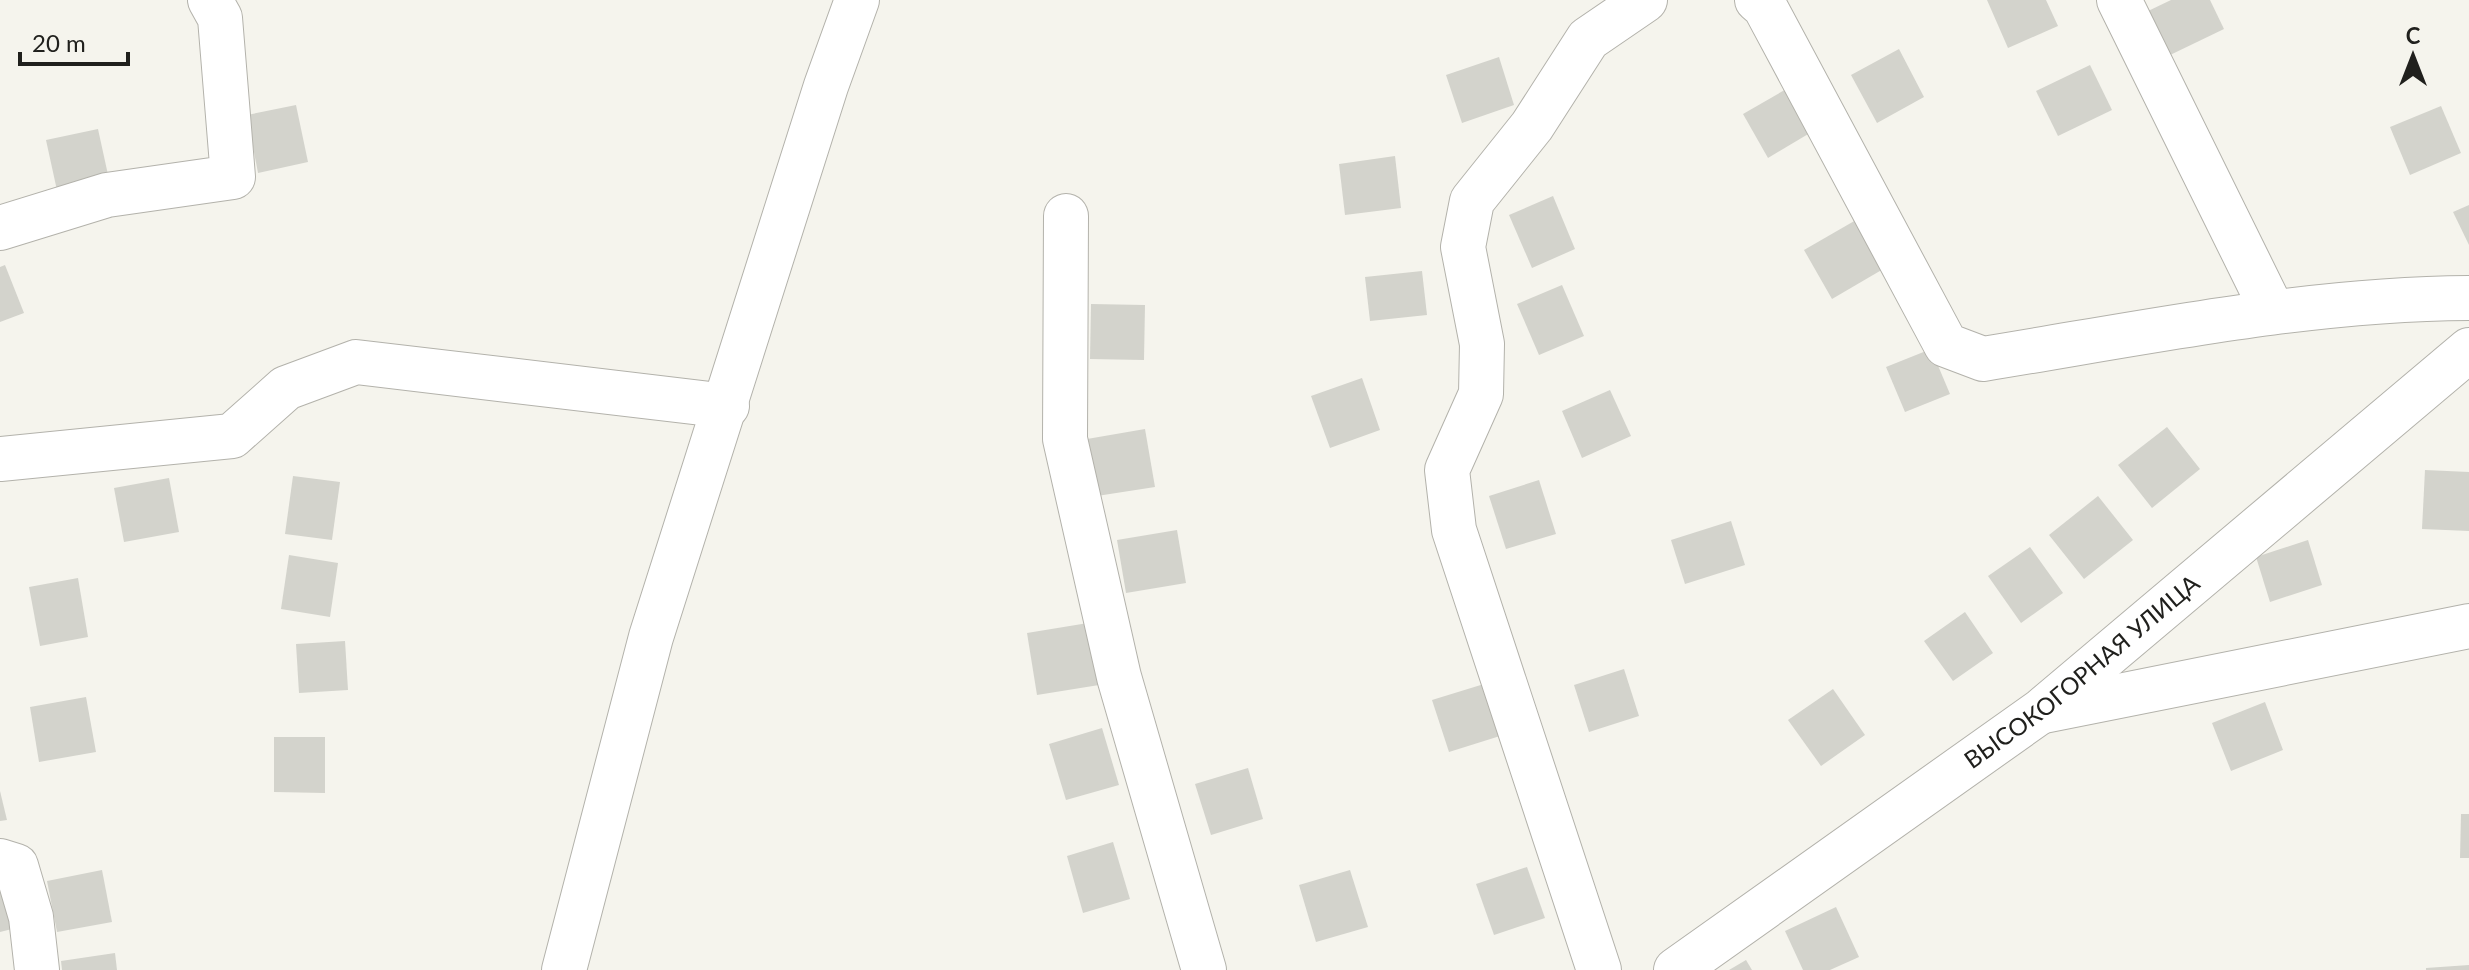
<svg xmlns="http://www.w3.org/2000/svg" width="2469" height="970" viewBox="0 0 2469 970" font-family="Lato,sans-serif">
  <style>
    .building { fill: #d3d3cc }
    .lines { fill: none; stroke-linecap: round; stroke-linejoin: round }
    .minor-casing { stroke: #b3b2ab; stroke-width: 46 }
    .major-casing { stroke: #b3b2ab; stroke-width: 46 }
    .minor { stroke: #fff; stroke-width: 44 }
    .major { stroke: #fff; stroke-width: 44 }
    .labels { text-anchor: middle; stroke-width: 6; stroke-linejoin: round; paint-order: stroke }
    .street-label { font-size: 24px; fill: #20201d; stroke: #f5f4ed }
  </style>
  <rect width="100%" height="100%" fill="#f5f4ed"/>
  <g class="building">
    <path d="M1987,0H2046L2058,26L2008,48Z"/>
    <path d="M2171,0H2210L2224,29L2168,56L2146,12Z"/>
    <path d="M1899,49L1924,97L1877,123L1851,75Z"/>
    <path d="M1499,57L1514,105L1462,123L1446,75Z"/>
    <path d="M2090,65L2112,110L2058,136L2036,91Z"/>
    <path d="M1795,84L1820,127L1768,158L1743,114Z"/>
    <path d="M296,105L308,162L258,173L247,115Z"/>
    <path d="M2441,106L2461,153L2410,175L2390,127Z"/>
    <path d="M98,129L110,184L58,195L46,140Z"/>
    <path d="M1395,156L1401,208L1345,215L1339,164Z"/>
    <path d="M1553,196L1575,249L1532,268L1509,215Z"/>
    <path d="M2469,205V245L2453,212Z"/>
    <path d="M1856,220L1885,268L1832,299L1804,250Z"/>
    <path d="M5,265L24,313L0,322V267Z"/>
    <path d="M1422,271L1427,315L1370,321L1365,277Z"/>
    <path d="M1562,285L1584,336L1539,355L1517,304Z"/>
    <path d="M1091,304L1145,305L1144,360L1090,359Z"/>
    <path d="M1931,349L1950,394L1905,412L1886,367Z"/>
    <path d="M1362,378L1380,430L1330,448L1311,396Z"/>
    <path d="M1610,390L1631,436L1582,458L1562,411Z"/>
    <path d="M2167,427L2200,469L2152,508L2118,465Z"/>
    <path d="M1145,429L1155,487L1097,496L1087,439Z"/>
    <path d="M2425,470L2469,472V531L2422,529Z"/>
    <path d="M293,476L340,482L332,540L285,534Z"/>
    <path d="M169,478L179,532L124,542L114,488Z"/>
    <path d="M1539,480L1556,534L1506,549L1489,496Z"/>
    <path d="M2098,496L2133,540L2084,579L2049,535Z"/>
    <path d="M1731,521L1745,565L1685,584L1671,540Z"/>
    <path d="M1177,530L1186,583L1126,593L1117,540Z"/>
    <path d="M2308,540L2322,585L2270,602L2256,557Z"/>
    <path d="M2030,547L2063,593L2021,623L1988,576Z"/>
    <path d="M289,555L338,563L330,617L281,609Z"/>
    <path d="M78,578L88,637L40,646L29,587Z"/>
    <path d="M1965,612L1993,653L1953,681L1924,641Z"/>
    <path d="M1088,623L1099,685L1037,695L1027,633Z"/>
    <path d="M345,641L348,690L299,693L296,644Z"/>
    <path d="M1624,669L1639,716L1589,732L1574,685Z"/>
    <path d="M1484,684L1500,736L1449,752L1432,700Z"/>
    <path d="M1833,689L1865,735L1821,766L1788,720Z"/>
    <path d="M86,697L96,752L39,762L30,707Z"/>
    <path d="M2265,702L2283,750L2231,771L2212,723Z"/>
    <path d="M1102,728L1119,785L1066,800L1049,744Z"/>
    <path d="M274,737H325V793L274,792Z"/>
    <path d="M1248,768L1263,819L1211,835L1195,784Z"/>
    <path d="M0,791L7,820L0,821Z"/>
    <path d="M2461,814H2469V858H2460Z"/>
    <path d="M1113,842L1130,899L1083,913L1067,856Z"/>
    <path d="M1527,867L1545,918L1494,935L1476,884Z"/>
    <path d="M102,870L112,922L57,932L47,881Z"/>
    <path d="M1350,870L1368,927L1316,942L1299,885Z"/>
    <path d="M0,876L12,929L0,932Z"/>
    <path d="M1836,907L1859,957L1830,970H1803L1785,931Z"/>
    <path d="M115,953L117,970H62L61,961Z"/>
    <path d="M1746,960L1752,970H1729Z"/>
    <path d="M2469,965V970H2426V968Z"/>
  </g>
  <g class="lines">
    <defs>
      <g id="minor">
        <path d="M1757,0L1765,7L1946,345L1983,359C2144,333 2306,299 2469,298"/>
        <path d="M2119,0L2273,312"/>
        <path d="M1066,216L1065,439L1119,677L1204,970"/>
        <path d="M0,228L107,195L233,177L220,18L210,0"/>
        <path d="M0,459L232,436L286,388L356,362L727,406"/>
        <path d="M2044,711L2469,626"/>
        <path d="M0,861L16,866L31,917L37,970"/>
        <path d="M1599,970L1454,530L1447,470L1481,394L1482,344L1463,247L1472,201L1532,126L1588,39L1645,0"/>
        <path id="s1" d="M1676,970L2041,711L2469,350"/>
      </g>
      <path id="major" d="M564,970L651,637L826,86L857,0"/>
    </defs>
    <use href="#minor" class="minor-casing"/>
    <use href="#major" class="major-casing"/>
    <use href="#minor" class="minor"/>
    <use href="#major" class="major"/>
  </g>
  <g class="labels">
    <g class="street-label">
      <text dy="8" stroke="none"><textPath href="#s1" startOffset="504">ВЫСОКОГОРНАЯ УЛИЦА</textPath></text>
    </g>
  </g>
  <g transform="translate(2413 56)" stroke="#f5f4ed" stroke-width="6" paint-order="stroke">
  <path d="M0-6L14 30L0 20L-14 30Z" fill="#20201d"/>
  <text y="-12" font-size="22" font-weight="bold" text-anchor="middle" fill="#20201d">С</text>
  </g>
  <path d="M20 52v12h108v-12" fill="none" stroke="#20201d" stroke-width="4"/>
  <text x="32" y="52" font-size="24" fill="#20201d" stroke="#f5f4ed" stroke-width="6" paint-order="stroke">20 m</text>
</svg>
